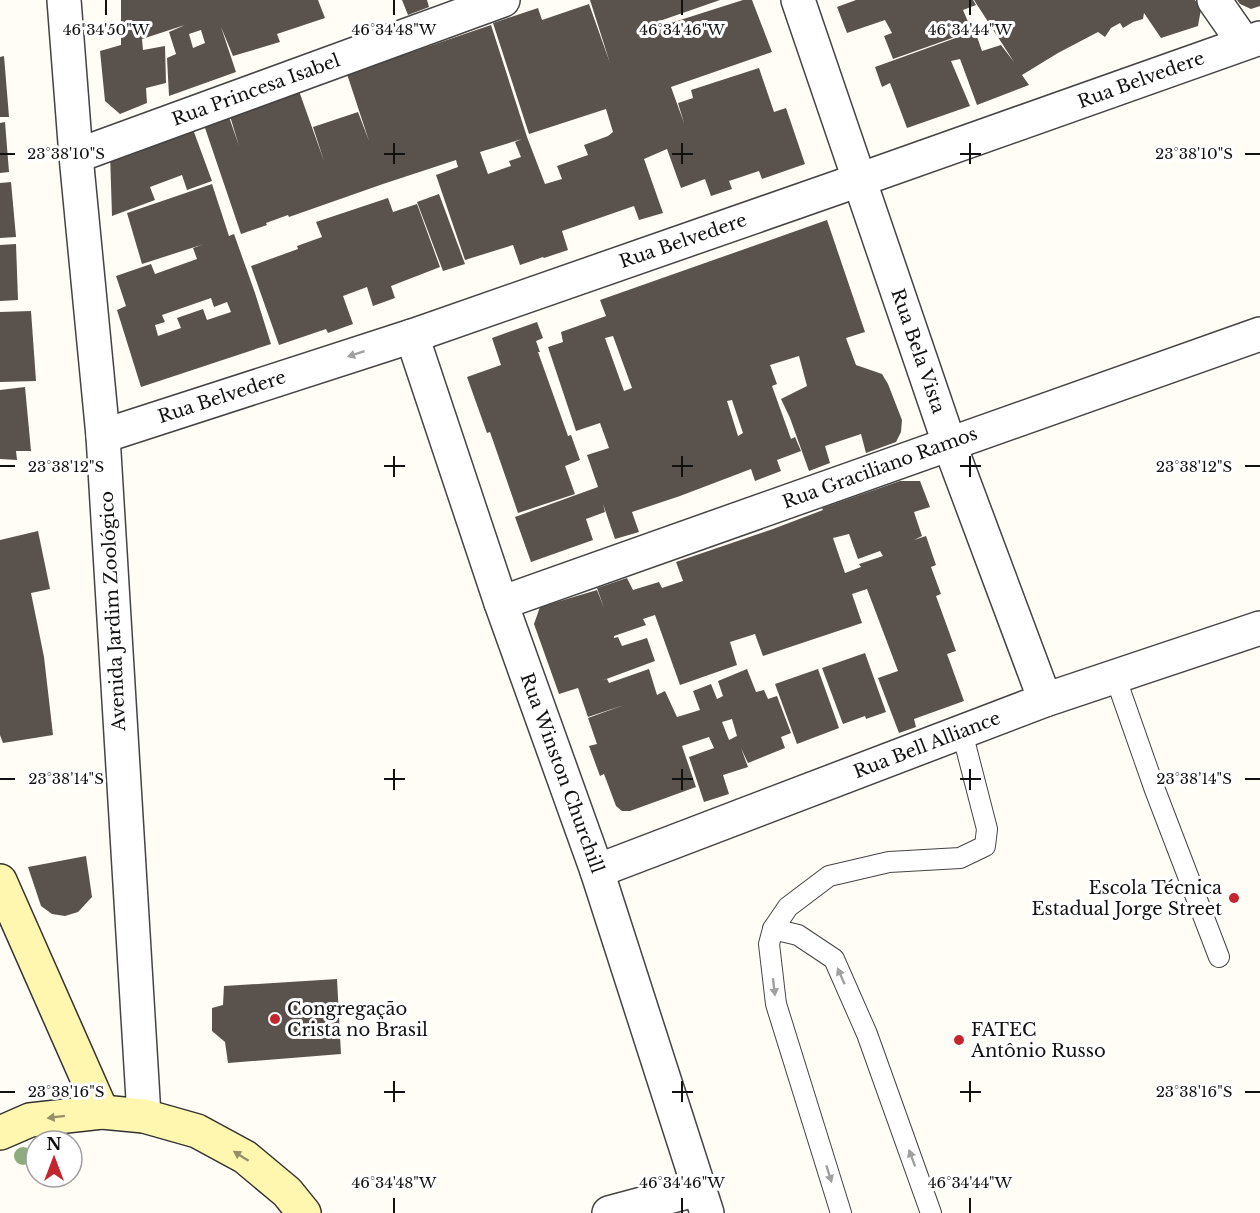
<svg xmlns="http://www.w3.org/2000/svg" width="1260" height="1213" viewBox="0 0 1260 1213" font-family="'Libre Baskerville',serif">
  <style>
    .building { fill: #5a524d; fill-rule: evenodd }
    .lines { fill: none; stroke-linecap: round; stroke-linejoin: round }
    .lane-casing { stroke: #444; stroke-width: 22 }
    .street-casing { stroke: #444; stroke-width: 36 }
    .secondary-casing { stroke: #333; stroke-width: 36 }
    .lane { stroke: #fff; stroke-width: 20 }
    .street { stroke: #fff; stroke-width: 33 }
    .secondary { stroke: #fff6b0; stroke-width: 33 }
    .tree { fill: #8dad7f }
    .oneway { fill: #a0a0a0 }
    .oneway2 { fill: #948f68 }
    .ticks { fill: none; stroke: #111; stroke-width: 2 }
    .poi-dot { fill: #c4262e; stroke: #fff; stroke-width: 2 }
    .labels { text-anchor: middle; stroke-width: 6; stroke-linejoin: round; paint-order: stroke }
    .street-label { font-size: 18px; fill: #111; stroke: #fff }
    .poi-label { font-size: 18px; fill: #111; stroke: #fff; text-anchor: start }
    .ticks-label { font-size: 15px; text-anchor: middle; fill: #111; stroke: #fff; stroke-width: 6; stroke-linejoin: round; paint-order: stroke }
  </style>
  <rect width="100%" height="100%" fill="#fffdf5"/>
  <g class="building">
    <path d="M121,0H318L325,18L277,34L280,42L233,56L221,27L236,72L169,96L167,58L176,54L169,32L185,25L142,39L143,50L165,46L166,83L146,88L147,103L120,114L105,101L100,51L121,45ZM201,30L205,43L193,48L189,34Z"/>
    <path d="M402,0H427L429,7L408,15Z"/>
    <path d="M590,0H720L651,24L652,29L743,0H752L772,52L671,87L684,123L678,103L693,98L691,90L759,68L774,112L786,108L805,164L762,179L759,171L729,181L732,189L711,196L705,179L681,188L667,149L644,159L663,213L639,220L634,206L562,231L568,250L544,258L543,257L520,265L513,245L465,260L436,175L458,167L456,160L383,184L289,217L288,215L266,223L267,225L241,234L203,122L228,114L239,146L230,116L299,91L324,161L313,127L358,112L369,141L347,74L491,25L527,137L545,184L562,179L557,166L588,155L584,145L608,136L613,132L606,109L529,134L493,23L538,8L542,20L589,4L610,63ZM522,139L515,142L521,157L509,161L511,166L488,174L480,152Z"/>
    <path d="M856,0H973L976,5L963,10L972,31L893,59L884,36L892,33L885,20L847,33L837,7Z"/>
    <path d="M974,0H1195L1201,9L1198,26L1161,38L1144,13L1143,19L1133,22L1123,28L1120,23L1111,28L1105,37L1098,32L1058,53L1022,75L1029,85L977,105L960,59L951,61L970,106L907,128L890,83L882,87L875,67L975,31L982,51L1001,45L1014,62Z"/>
    <path d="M1237,0H1260V6L1251,9L1240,4Z"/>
    <path d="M4,56L9,117H0V57Z"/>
    <path d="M5,122L9,172L0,173V123Z"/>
    <path d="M191,124L212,181L187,190L182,175L150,187L155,200L112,216L110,153Z"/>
    <path d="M11,182L16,237L0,238V183Z"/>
    <path d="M212,184L229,236L234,234L255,293L271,344L141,387L117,310L126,306L116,276L151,264L155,274L197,259L193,248L204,244L142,264L127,213ZM211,298L214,307L227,302L231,312L207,320L203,309L177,318L181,328L158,336L155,325L165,322L162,315Z"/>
    <path d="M439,194L465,264L443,271L417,202Z"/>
    <path d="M388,198L393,212L417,204L440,267L391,286L395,298L373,306L367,287L343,296L353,324L328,333L326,329L279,345L251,266L298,249L297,246L322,237L316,222Z"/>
    <path d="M827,220L865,332L846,338L856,365L882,374L888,384L902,420L901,432L896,442L866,453L861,434L825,446L830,463L809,471L790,418L781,399L807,386L799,356L770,365L777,384L772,386L791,439L795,437L801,451L777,460L781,471L755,481L751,469L680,496L632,512L639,532L615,539L603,504L605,512L586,519L593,540L531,562L515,517L598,487L587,455L609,448L600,423L576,431L548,347L563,342L561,332L606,316L600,300ZM613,336L632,388L624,391L605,338ZM732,400L743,433L738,436L727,401Z"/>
    <path d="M16,244L18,300L0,301V245Z"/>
    <path d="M31,311L36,381L0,382V312Z"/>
    <path d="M537,322L543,338L536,341L540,352H538L568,436L571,435L580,460L565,466L575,494L518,513L490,432L487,433L467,377L501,365L492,338Z"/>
    <path d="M25,387L31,451H16L17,460L0,459V390Z"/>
    <path d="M900,481H920L930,507L914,512L922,536L914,540L926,536L936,565L931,567L941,594L936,596L956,651L947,654L964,701L914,719L916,727L899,733L878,678L898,671L867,589L852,594L862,623L763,656L755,634L730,642L737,665L680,685L655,615L643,619L646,625L614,636V638L618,637L622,646L647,638L655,661L601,681L607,679L609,683L649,669L657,695L665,691L677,717L700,710L693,691L711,684L717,699L723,696L718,681L747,669L756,692L764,690L768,699L777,696L791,733L781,737L785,748L748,763L741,748L748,767L723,775L729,794L704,802L689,757L714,748L709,737L682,746L696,787L630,811H622L616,806L604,774L600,776L589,746L597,744L588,718L624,705L588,717L578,688L559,694L534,624L540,607L597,590L604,608L597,588L627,578L633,590L659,582L662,588L683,581L676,562L773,529L823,510L822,508ZM849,534L858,559L880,551L883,556L859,564L861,567L845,573L833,538ZM732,719L737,736L729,740L722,722Z"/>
    <path d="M38,531L50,589L31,593L44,657L53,735L3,743L0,735V540Z"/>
    <path d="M865,653L886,712L866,719L865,716L843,724L822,668Z"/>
    <path d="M818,669L839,728L797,744L775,684Z"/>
    <path d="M86,856L92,897L78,912L65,916L52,914L41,906L28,867Z"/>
    <path d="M337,979L341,1054L228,1063L225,1042L212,1031V1008L223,1005L224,986Z"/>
  </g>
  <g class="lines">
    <defs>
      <g id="lane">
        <path d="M1115,676L1155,790L1219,957"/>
        <path d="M773,929L798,935L834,959L867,1034L931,1213"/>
        <path d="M841,1213L776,1004L769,944L773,929L788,907L829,876L889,862L960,858L985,846L987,829L962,732"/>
      </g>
      <g id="street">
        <path d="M64,0L76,156L103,436L144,1116"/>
        <path d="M798,0L949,443L1045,700"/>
        <path d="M1214,0L1244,43"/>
        <path d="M76,156L503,0"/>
        <path d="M412,336L501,603L597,871L707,1213"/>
        <path d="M103,436L412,336L859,180L1260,38"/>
        <path d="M501,603L1260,334"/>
        <path d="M597,871L1045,700L1260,628"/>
        <path d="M609,1213L698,1189"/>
      </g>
      <g id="secondary">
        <path d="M0,881L102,1112"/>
        <path d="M0,1133L30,1120L102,1112L144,1116L197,1131L245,1157L287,1192L304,1213"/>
      </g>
    </defs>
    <use href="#lane" class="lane-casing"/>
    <use href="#street" class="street-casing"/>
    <use href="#secondary" class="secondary-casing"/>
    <use href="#lane" class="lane"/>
    <use href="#street" class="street"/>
    <use href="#secondary" class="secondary"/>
  </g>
  <circle class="tree" cx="23" cy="1156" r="9"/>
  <defs><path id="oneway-solid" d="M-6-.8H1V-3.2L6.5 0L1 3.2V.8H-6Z" transform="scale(1.5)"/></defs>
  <g class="oneway">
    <use href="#oneway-solid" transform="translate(356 354) rotate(162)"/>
    <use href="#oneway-solid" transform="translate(841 976) rotate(-114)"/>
    <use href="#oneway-solid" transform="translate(774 987) rotate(83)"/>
    <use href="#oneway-solid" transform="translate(912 1158) rotate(-110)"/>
    <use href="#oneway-solid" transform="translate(829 1174) rotate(73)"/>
  </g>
  <g class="oneway2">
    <use href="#oneway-solid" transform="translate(56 1117) rotate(173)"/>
    <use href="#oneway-solid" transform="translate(241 1156) rotate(-148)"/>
  </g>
  <path class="ticks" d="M106,0V15M394,0V15M682,0V15M970,0V15M394,143V164M682,143V164M970,143V164M0,154H15M384,154H405M672,154H693M960,154H981M1245,154H1260M394,456V477M682,456V477M970,456V477M0,466H15M384,466H405M672,466H693M960,466H981M1245,466H1260M394,769V790M682,769V790M970,769V790M0,779H15M384,779H405M672,779H693M960,779H981M1245,779H1260M394,1081V1102M682,1081V1102M970,1081V1102M0,1092H15M384,1092H405M672,1092H693M960,1092H981M1245,1092H1260M394,1198V1213M682,1198V1213M970,1198V1213"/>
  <g class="poi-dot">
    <circle cx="1234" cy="898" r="6"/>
    <circle cx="275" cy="1019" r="6"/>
    <circle cx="959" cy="1040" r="6"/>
  </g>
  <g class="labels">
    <g class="street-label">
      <text transform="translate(1141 80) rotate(-20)" y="6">Rua Belvedere</text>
      <text transform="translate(256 90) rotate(-20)" y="6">Rua Princesa Isabel</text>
      <text transform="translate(683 241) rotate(-19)" y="6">Rua Belvedere</text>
      <text transform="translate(918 351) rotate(71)" y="6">Rua Bela Vista</text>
      <text transform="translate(222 397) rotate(-18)" y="6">Rua Belvedere</text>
      <text transform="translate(880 468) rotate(-20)" y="6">Rua Graciliano Ramos</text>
      <text transform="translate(113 611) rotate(-93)" y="6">Avenida Jardim Zoológico</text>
      <text transform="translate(927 745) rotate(-21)" y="6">Rua Bell Alliance</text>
      <text transform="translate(562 773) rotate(70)" y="6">Rua Winston Churchill</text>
    </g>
    <g class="poi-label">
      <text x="1222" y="894" text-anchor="end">Escola Técnica<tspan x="1222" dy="21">Estadual Jorge Street</tspan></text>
      <text x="287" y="1015">Congregação<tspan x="287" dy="21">Crista no Brasil</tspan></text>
      <text x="971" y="1036">FATEC<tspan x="971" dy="21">Antônio Russo</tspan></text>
    </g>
  </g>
  <g class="ticks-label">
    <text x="106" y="35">46°34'50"W</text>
    <text x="394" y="35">46°34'48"W</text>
    <text x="682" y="35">46°34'46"W</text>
    <text x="970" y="35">46°34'44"W</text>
    <text x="66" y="159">23°38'10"S</text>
    <text x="1194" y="159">23°38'10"S</text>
    <text x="66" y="472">23°38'12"S</text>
    <text x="1194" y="472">23°38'12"S</text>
    <text x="66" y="784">23°38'14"S</text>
    <text x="1194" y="784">23°38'14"S</text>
    <text x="66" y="1097">23°38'16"S</text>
    <text x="1194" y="1097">23°38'16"S</text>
    <text x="394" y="1188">46°34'48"W</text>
    <text x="682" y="1188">46°34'46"W</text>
    <text x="970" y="1188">46°34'44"W</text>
  </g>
  <g transform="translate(54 1159)"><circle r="28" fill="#ffffff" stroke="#a0a0a0" stroke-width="1.5"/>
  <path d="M0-4.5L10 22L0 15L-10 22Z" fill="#c4262e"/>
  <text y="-9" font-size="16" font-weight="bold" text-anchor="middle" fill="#111111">N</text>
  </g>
</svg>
